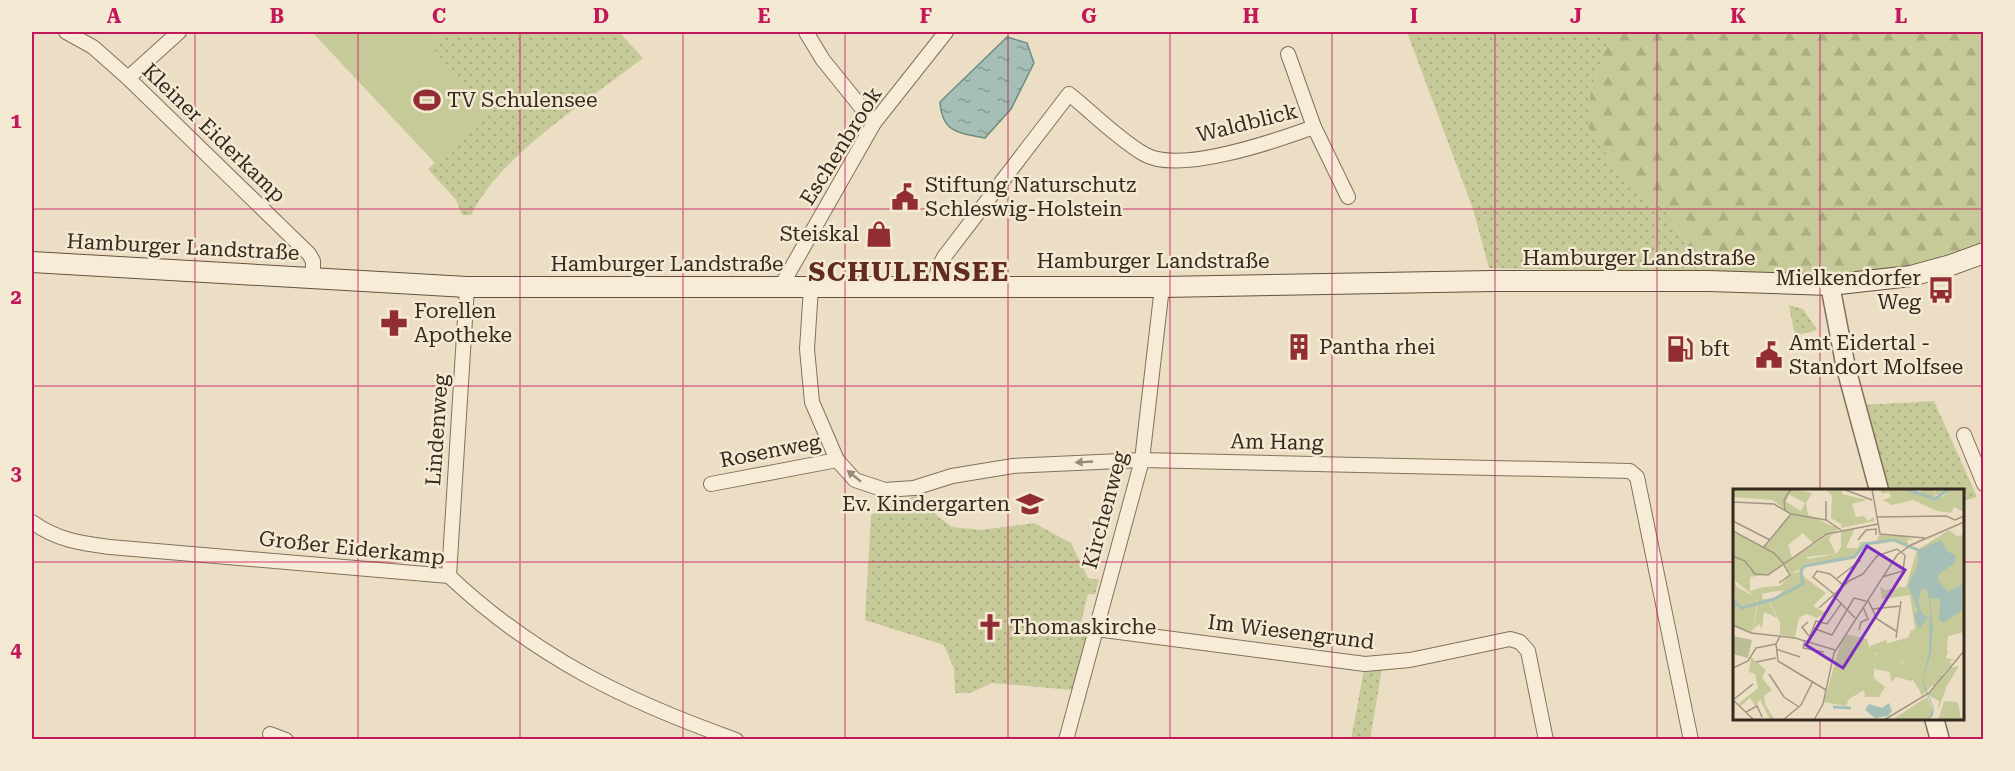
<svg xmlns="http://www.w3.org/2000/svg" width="2015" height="771" viewBox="0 0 2015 771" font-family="'Roboto Serif',serif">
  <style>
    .grass { fill: url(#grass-dots) }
    .forest { fill: url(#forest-firs) }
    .pitch { fill: #c6c998 }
    .water { fill: url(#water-ripples); stroke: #6d8d83; stroke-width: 1.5 }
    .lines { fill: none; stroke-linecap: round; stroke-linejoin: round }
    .minor-casing { stroke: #85705b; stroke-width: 16 }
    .tertiary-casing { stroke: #85705b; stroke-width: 21 }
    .secondary-casing { stroke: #67513e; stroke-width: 22 }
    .minor { stroke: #f7ecd7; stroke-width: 14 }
    .tertiary { stroke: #f7ecd7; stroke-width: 18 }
    .secondary { stroke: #f7ecd7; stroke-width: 20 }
    .oneway { fill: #968a7b }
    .grid { fill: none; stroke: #c2185b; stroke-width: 1.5; stroke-opacity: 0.55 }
    .labels { text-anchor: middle; stroke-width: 5; stroke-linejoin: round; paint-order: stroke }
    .poi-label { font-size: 21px; fill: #36291f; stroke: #f4e9d3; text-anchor: start }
    .street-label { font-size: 21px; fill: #36291f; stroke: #f4e9d3 }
    .district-label { font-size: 27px; font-weight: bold; letter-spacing: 1.5px; fill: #612b20; stroke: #f4e9d3 }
    .inset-river { fill: none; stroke: #a6bfb6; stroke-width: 3 }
    .inset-road { fill: none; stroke: #a39682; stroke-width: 1.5 }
    .view { fill: #7b2cbf; fill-opacity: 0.15; stroke: #7b2cbf; stroke-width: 3 }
    .inset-edge { fill: none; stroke: #36291f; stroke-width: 3 }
    .neatline { fill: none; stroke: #c2185b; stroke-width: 2 }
    .grid-label { font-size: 20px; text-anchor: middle; font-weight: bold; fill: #c2185b }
  </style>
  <defs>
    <pattern id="grass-dots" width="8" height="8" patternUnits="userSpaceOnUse" patternTransform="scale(1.5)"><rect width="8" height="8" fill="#c6c998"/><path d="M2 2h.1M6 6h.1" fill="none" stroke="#abad83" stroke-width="1.8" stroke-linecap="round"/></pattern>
    <pattern id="forest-firs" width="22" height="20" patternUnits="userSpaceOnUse" patternTransform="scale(1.5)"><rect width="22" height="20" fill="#c6c998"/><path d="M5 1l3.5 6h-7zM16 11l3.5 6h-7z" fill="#abad83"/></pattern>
    <pattern id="water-ripples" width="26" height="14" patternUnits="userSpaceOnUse" patternTransform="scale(1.5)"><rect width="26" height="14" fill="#a6bfb6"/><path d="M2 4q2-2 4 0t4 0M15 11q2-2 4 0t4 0" fill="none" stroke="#889b93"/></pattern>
  </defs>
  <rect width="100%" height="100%" fill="#ecdec4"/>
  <g class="grass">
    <path d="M431,32H619L643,58C590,99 500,155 471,215H462L456,200L428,169L489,112L431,47L439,40Z"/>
    <path d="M1407,32H1611L1591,89L1620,176L1667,212L1703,274L1489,268L1473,209Z"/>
    <path d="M1789,305L1803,309L1817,330L1795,336Z"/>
    <path d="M1934,401L1977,497L1963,501L1962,490H1884L1863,405Z"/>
    <path d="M921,493L936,515L952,527L981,530L1034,523L1071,543L1088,578L1099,580L1095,594H1088L1080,626L1090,629L1072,690L992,683L970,693H955L954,669L944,645L865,620L871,515Z"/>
    <path d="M1383,663L1370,739L1351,740L1365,664Z"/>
  </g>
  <path class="forest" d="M1611,32H1983V249L1876,277L1703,274L1667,212L1620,176L1589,128L1591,89Z"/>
  <path class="pitch" d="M312,32H431L439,40L431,47L489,112L435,163Z"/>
  <path class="water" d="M1007,37L1027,43L1034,63L1011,109L985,138C959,133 942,133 940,102Z"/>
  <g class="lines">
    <defs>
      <g id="minor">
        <path d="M66,32L93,47L128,78L309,254L313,261V278"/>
        <path d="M806,32L823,60L874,123"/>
        <path d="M1288,54L1314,127L1348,197"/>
        <path d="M128,78L179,32"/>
        <path d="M935,286L938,269L944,257L1069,94C1093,113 1117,138 1144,154C1179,175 1278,140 1314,127"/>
        <path d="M811,287L807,349L812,402L837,460L855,480L885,490L914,488L952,476L1013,466L1142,460L1630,471L1637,477L1691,740"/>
        <path d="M780,288L874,123L946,32"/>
        <path d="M1964,435L1984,484"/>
        <path d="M711,484L837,460"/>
        <path d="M32,522C57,540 80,543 110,547L449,576C535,657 626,701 736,740"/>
        <path d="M449,576L467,287"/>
        <path d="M1096,629L1365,664L1410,660L1510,639L1520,642L1528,651L1546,740"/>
        <path d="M270,734L286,740"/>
        <path d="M1066,740L1142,460L1162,287"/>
      </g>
      <g id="tertiary">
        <path d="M1830,285L1846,368L1879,490"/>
        <path d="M1934,718L1940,740"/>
      </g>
      <path id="secondary" d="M32,262L467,287H1162L1492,281H1708L1830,285L1911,276L1951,265L1984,253"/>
    </defs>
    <use href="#minor" class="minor-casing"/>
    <use href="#tertiary" class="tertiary-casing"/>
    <use href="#secondary" class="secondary-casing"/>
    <use href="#minor" class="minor"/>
    <use href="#tertiary" class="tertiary"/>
    <use href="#secondary" class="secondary"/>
  </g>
  <defs><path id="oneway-solid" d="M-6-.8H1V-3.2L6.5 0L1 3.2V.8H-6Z" transform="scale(1.5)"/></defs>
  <g class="oneway">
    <use href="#oneway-solid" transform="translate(1084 462) rotate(177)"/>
    <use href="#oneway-solid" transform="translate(854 476) rotate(-141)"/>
  </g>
  <path class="grid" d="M195,32V740M358,32V740M520,32V740M683,32V740M845,32V740M1008,32V740M1170,32V740M1332,32V740M1495,32V740M1657,32V740M1820,32V490M32,209H1984M32,386H1984M32,562H1734M1962,562H1984M1820,718V740"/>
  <defs>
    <symbol id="stadium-bare" viewBox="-9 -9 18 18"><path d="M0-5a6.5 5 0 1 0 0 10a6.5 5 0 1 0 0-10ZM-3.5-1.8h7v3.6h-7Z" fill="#922e33" stroke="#f4e9d3" stroke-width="2.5" paint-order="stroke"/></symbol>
    <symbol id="civic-bare" viewBox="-9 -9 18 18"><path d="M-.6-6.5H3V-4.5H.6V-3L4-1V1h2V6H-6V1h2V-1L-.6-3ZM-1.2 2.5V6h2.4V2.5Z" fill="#922e33" stroke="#f4e9d3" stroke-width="2.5" paint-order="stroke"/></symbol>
    <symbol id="shop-bare" viewBox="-9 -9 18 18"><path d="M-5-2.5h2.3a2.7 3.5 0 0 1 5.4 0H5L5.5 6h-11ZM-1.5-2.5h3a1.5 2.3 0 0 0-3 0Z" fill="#922e33" stroke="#f4e9d3" stroke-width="2.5" paint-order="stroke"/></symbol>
    <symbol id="bus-bare" viewBox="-9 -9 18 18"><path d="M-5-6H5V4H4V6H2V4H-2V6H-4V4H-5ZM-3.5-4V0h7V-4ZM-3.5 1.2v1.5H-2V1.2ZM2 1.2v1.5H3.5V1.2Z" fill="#922e33" stroke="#f4e9d3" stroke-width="2.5" paint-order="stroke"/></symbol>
    <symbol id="pharmacy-bare" viewBox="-9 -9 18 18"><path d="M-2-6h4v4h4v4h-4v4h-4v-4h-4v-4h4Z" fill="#922e33" stroke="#f4e9d3" stroke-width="2.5" paint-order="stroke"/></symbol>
    <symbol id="building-bare" viewBox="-9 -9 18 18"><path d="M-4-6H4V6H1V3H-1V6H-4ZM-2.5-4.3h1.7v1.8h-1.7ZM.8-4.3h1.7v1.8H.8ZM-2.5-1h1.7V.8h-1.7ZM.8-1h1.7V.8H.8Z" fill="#922e33" stroke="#f4e9d3" stroke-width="2.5" paint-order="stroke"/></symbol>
    <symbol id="fuel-bare" viewBox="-9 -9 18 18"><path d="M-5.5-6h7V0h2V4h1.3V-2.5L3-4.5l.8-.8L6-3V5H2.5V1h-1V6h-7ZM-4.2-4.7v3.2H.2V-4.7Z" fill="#922e33" stroke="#f4e9d3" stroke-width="2.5" paint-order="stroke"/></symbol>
    <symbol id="school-bare" viewBox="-9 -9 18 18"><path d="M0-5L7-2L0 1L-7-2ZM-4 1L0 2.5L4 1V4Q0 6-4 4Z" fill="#922e33" stroke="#f4e9d3" stroke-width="2.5" paint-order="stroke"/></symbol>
    <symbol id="church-bare" viewBox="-9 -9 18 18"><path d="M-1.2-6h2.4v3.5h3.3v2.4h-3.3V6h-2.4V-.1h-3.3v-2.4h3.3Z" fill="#922e33" stroke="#f4e9d3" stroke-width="2.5" paint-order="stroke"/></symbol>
  </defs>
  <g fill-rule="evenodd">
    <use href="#stadium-bare" x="408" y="81" width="38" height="38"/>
    <use href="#civic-bare" x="886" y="178" width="38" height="38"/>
    <use href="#shop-bare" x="860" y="215" width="38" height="38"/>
    <use href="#bus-bare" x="1922" y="271" width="38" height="38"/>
    <use href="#pharmacy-bare" x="375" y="304" width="38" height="38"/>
    <use href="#building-bare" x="1280" y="328" width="38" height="38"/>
    <use href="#fuel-bare" x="1661" y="330" width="38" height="38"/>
    <use href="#civic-bare" x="1750" y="336" width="38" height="38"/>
    <use href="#school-bare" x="1011" y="485" width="38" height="38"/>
    <use href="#church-bare" x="971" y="608" width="38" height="38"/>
  </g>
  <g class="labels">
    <g class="poi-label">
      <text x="447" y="107">TV Schulensee</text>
      <text x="925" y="192">Stiftung Naturschutz<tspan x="925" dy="24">Schleswig-Holstein</tspan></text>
      <text x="859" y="241" text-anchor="end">Steiskal</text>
      <text x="1921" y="285" text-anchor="end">Mielkendorfer<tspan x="1921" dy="24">Weg</tspan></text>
      <text x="414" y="318">Forellen<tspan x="414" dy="24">Apotheke</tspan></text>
      <text x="1789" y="350">Amt Eidertal -<tspan x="1789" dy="24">Standort Molfsee</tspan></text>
      <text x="1319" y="354">Pantha rhei</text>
      <text x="1700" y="356">bft</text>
      <text x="1010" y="511" text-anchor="end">Ev. Kindergarten</text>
      <text x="1010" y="634">Thomaskirche</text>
    </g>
    <g class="street-label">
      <text transform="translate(1247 123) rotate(-14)" y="7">Waldblick</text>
      <text transform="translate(214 133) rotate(44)" y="7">Kleiner Eiderkamp</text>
      <text transform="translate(841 146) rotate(-58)" y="7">Eschenbrook</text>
      <text transform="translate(183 247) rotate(3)" y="7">Hamburger Landstraße</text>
      <text x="1639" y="265">Hamburger Landstraße</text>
      <text x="1153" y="268">Hamburger Landstraße</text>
      <text x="667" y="271">Hamburger Landstraße</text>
      <text transform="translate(437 430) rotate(-86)" y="7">Lindenweg</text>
      <text transform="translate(1277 442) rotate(1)" y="7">Am Hang</text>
      <text transform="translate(770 451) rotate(-11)" y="7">Rosenweg</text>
      <text transform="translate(1105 510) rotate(-75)" y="7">Kirchenweg</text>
      <text transform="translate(352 548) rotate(6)" y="7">Großer Eiderkamp</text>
      <text transform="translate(1291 632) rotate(7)" y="7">Im Wiesengrund</text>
    </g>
    <g class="district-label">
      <text x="909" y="281">SCHULENSEE</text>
    </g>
  </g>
  <g transform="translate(1733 489)">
    <rect width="231" height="231" fill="#ecdec4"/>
    <path d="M147,0H179L187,4L189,0H200L202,6V0H214L210,6H202L203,10L211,7L216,0H231V23L221,18L218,24L204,22L180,11L159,16L150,11L158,8L156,3L149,5ZM216,41L224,47L231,46V143L215,147L213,169L219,175L189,207L172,170H168L170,176L161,180L153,177L166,172L164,168L148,171L142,166L156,154L176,148L182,140L177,106L149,110L147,97L152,101L165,99L164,95L166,98H173L184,61ZM99,44L96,51L103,65L72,68L69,63ZM69,82L71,88L93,104L80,117L98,127L93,124L84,129L73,125L66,129L62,148L47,146V134L37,113L51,101L27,105L30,98L47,97L58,85ZM1,90L4,98L22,108L24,114L13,118L2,114ZM0,114L9,120L24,116L19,144L0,136ZM113,145L134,150L137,161L128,165L119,156H107ZM18,168L33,181L29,189L39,201L31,207L32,215L42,231H37L27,210L23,218L17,209L8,217L5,215L25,199L22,185L16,183ZM226,177L214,197L205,221L206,212L195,206L219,178ZM211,212L225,213L228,231H205Z" fill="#c6c998"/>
    <path d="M0,0H57L51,20L40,11L0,8ZM58,0L79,4L73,14L75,26L106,40L80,54L70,44L55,56L59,69L37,85L17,88V102L30,98L29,110H35L24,114L22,108L0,90V43L31,59L58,25L53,21L52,12L68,22L72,14L55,5ZM93,0H109V5L134,11L119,15L123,28L131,27L135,32L141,28V32L108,39L109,36L98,29L99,7ZM122,39L113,59H125L127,53H143L146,46L170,47L180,51H174L175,56L159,50L144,55L132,54L121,68L78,74L58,85L52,75L69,63L75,70L103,65L108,58V42ZM214,80L222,91L215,103L205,91L206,85ZM189,99L208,101L201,123L206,129L202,157L191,178L178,192L163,188L158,193L157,183L141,180V189L152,198L146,208H132L131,201L116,210L113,217L91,213L107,156L117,154L128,165L136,161L148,171L164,168L166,172L153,177L161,180L171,173L168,171L174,167L171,160L178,141L186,140L188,154L182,153L188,164L196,138L195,127L189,124L193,110L186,104ZM36,112L44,129L31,123L29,140L26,135L20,141L25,115Z" fill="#c6c998"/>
    <path d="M210,49L214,55L227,58L231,64V94L217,100L222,92L214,80L222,74ZM205,117L209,133L231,120V130L218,137L210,158L215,162L213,169L222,171L210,174L206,180L210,187L200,198L193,176L192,192L198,197L189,205L178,188L183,187V178L192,177L202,157V137L206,130L201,123ZM194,132L192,164H188L182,153L189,150L184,145L189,143L188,133ZM194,208L200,221L195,231H159Z" fill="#c6c998"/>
    <path d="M0,147L19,151L15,169L0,165Z" fill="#bbbf97"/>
    <path d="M153,151L157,160L137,166V157Z" fill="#c6c998"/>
    <path d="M208,51L214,62L223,67L222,74L206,85L205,91L215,103L231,94V120L210,134L206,130L207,110L197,109L200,138L198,164L190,192L201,219L200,227L195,231L200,219L189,194L196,163L197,118L194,101L189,99L185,113L189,124L195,129L186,140L181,126L185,121L175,97L185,75V61ZM156,214L159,222L155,227L142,229L132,221L136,215L149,219Z" fill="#a6bfb6"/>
    <path class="inset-river" d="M173,0L202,10L216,0M0,112L9,119L41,110L70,95L68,81L72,77L121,68L132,55L161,51L185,61M100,218L118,219"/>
    <path class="inset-road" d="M110,0L139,11M139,0L147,45L192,49M0,13L41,15L58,25L93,31L108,41M52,21L51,11L58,0M144,28L213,27L222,31L231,27M93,31V12M0,32L37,51M0,42L41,64L51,75M125,51L133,41L143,40V46M30,59L58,25M0,67L12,72L22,85L35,86L94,45L145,35M149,88L170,82L172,66M103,90L128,71M46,94L57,86L51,76M101,105L80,88L84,82L97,85L110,96M100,106L122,129M135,111L144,130L163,142M86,119L116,92L130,85L144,67L164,60L172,66M139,120L168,117M75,133L69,138L76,147M0,136L18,144L62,149L102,161M80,139L99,146L121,109L133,112M126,141L128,133L135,130L130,118M231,145V167M47,147L43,155L45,172L93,201M163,149L168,112M72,151L70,159L91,163M75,152L83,132L94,135L108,115M43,160L67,168M23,173L43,169M0,179L15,172L23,159L43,155M36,185L51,208L66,218M0,211L21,231M0,211L20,195M13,223L24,217L29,228M50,231L68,216L80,192M81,231L90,215L101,164L164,66L178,56L231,33M151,231L196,204L231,162"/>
    <path class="view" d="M134,57L172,81L110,179L73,156Z"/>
    <rect width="231" height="231" class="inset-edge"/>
  </g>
  <rect width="2015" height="771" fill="none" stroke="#f4e9d3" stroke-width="66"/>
  <rect x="33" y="33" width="1949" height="705" class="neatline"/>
  <g class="grid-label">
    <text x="114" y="23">A</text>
    <text x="277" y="23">B</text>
    <text x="439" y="23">C</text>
    <text x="601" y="23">D</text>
    <text x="764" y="23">E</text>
    <text x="926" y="23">F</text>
    <text x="1089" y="23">G</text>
    <text x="1251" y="23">H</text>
    <text x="1414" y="23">I</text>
    <text x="1576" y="23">J</text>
    <text x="1738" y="23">K</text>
    <text x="1901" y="23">L</text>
    <text x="16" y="128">1</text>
    <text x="16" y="304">2</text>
    <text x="16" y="480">3</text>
    <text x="16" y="657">4</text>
  </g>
</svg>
